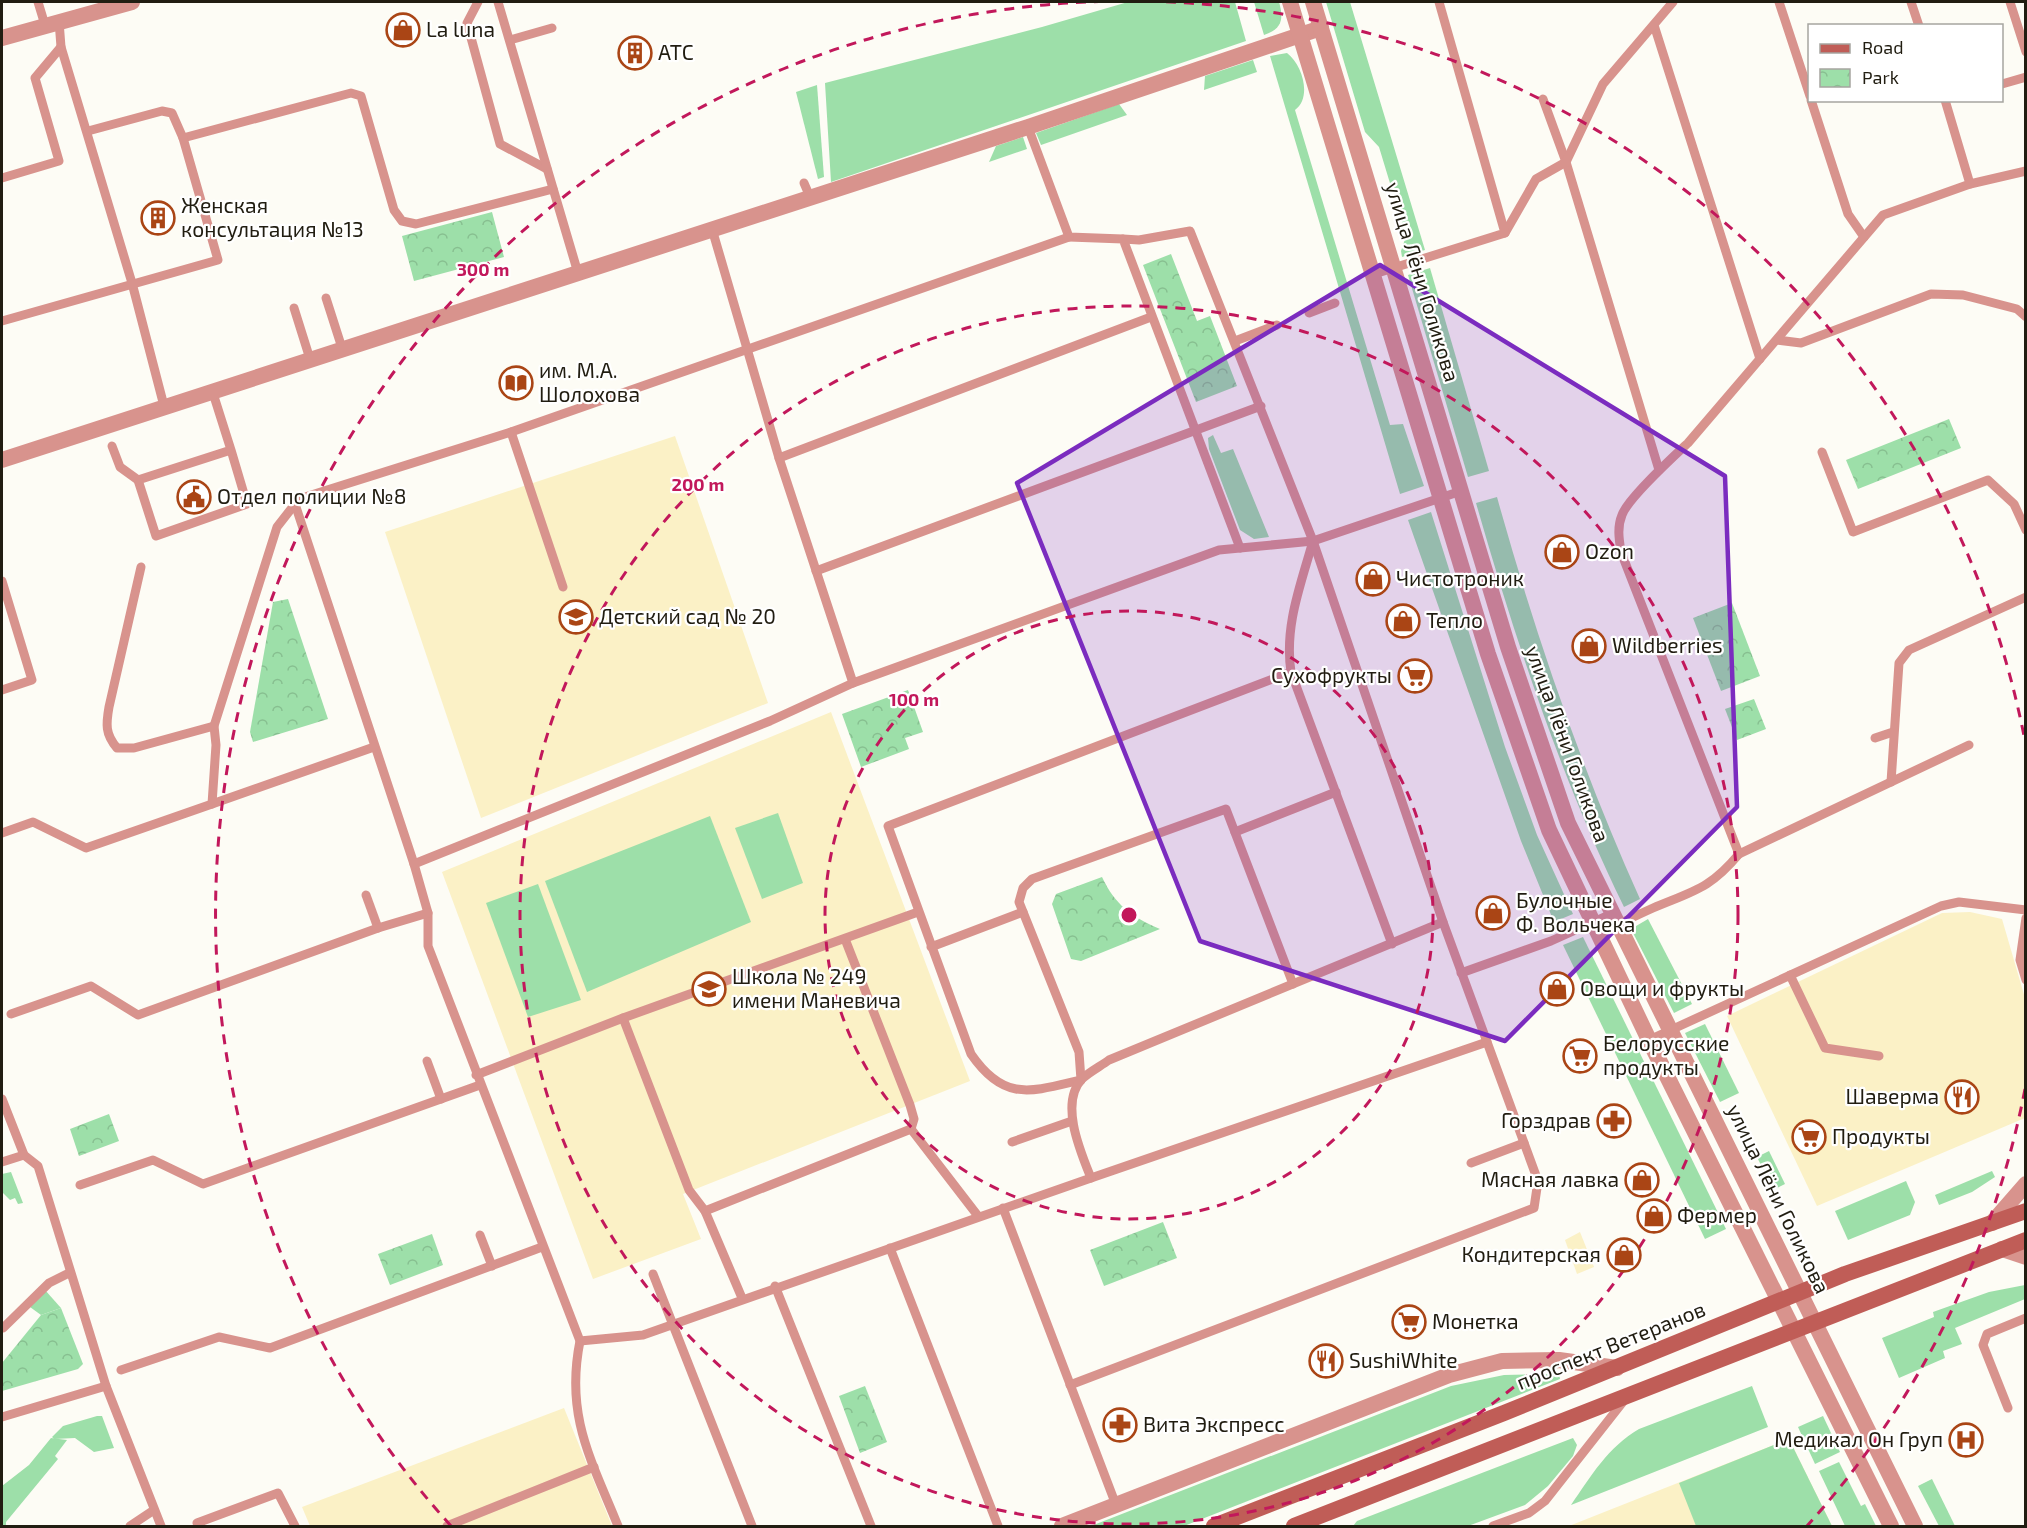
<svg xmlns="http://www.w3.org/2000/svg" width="2027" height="1528" viewBox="0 0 2027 1528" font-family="'Exo 2',sans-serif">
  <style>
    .built { fill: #fbf1c6 }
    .green { fill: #9ddfa9 }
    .park { fill: url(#park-crowns) }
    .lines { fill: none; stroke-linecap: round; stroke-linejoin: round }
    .service { stroke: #d8938d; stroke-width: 9 }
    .minor { stroke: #d8938d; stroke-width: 16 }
    .tertiary { stroke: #d8938d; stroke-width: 16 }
    .secondary { stroke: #c05d57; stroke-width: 16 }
    .marked { fill: #7b2cbf; fill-opacity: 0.2; stroke: #7b2cbf; stroke-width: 4.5; stroke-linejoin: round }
    .ring { fill: none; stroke: #c2185b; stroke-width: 3; stroke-dasharray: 10 8 }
    .labels { text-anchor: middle; stroke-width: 4.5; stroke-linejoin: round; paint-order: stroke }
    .poi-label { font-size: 21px; fill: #211d11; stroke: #fff; text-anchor: start }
    .street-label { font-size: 21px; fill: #211d11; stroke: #fff }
    .centre { fill: #c2185b; stroke: #fff; stroke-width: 3 }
    .ring-label { font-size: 18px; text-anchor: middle; font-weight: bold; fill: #c2185b; stroke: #fff; stroke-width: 4.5; stroke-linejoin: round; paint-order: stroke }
  </style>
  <defs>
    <pattern id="park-crowns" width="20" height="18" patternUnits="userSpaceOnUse" patternTransform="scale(1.5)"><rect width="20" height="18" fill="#9ddfa9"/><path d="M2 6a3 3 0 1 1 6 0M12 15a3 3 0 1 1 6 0" fill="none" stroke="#87bf90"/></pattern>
  </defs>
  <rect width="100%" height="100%" fill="#fdfcf5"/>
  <g class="built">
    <path d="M675,436L768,703L481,818L385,532Z"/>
    <path d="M831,712L970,1081L683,1194L701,1239L593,1279L442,872Z"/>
    <path d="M1970,912L2002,919L2025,998V1118L1817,1206L1727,1016L1942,913Z"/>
    <path d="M1580,1232L1594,1267L1577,1274L1565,1240Z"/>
    <path d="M564,1408L612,1526H310L302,1507Z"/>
    <path d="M1789,1439L1832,1526H1569Z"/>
  </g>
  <g class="green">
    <path d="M1128,2H1235L1246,41L831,182L825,83L1042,27Z"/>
    <path d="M1254,2H1279C1284,19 1282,29 1264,35Z"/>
    <path d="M1326,2H1350L1425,250L1402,257L1401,251L1406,236L1379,147L1365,132Z"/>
    <path d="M1287,53C1303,65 1312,98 1295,110L1390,425L1403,424L1424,486L1400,494L1270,56Z"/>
    <path d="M1253,60L1257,72L1204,90L1205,76Z"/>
    <path d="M817,85L824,177L818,179L796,92Z"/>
    <path d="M1119,104L1127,115L1041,145L1036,133Z"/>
    <path d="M1023,137L1027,149L989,162L996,146Z"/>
    <path d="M1430,268L1489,471L1468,477L1408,275Z"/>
    <path d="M1213,435L1221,453L1233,449L1269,537L1254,539L1240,530L1209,449L1208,438Z"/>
    <path d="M1497,497C1535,634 1582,770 1640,899L1624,907C1561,778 1516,642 1476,503Z"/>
    <path d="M1431,512L1505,747L1537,835L1573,914L1554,922L1521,841L1408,520Z"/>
    <path d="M778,813L803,883L762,899L735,828Z"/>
    <path d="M710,816L751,922L587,992L545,881Z"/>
    <path d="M538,884L581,1000L528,1017L486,903Z"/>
    <path d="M1648,919L1692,1004L1674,1013L1631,929Z"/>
    <path d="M1583,937L1726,1229L1705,1239L1563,945Z"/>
    <path d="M1705,1024L1739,1093L1720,1102L1685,1033Z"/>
    <path d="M1769,1151L1785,1184L1773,1190L1757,1157Z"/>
    <path d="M1992,1171L1995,1177L1972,1192L1939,1205L1935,1195Z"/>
    <path d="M11,1172L23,1203L18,1204L15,1198L10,1200L2,1192V1174Z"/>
    <path d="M1906,1181L1915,1202L1910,1215L1848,1240L1835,1211Z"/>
    <path d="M2025,1285V1299L1955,1328L1962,1344L1943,1351L1945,1358L1899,1378L1882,1338L1934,1317L1933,1312L1989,1292Z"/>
    <path d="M45,1290L61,1308L41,1315L30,1307Z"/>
    <path d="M1559,1374L1560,1379L1184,1526H1091L1451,1386L1504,1375Z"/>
    <path d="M1752,1386L1768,1427L1571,1505C1591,1476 1608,1447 1639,1429Z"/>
    <path d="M97,1416H102L114,1448L94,1452L75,1438L54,1439L52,1437L63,1426Z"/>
    <path d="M1823,1416L1840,1452L1815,1464L1798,1427Z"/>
    <path d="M51,1438L67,1440L55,1456L58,1459L6,1522V1526H2V1486L29,1465Z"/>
    <path d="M1573,1438L1577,1445L1573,1456L1548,1486L1525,1505L1468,1526H1353L1357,1521Z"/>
    <path d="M1789,1439L1832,1526H1696L1679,1483Z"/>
    <path d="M1839,1462L1861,1506L1865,1504L1876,1526H1845L1819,1471Z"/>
    <path d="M1932,1479L1955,1526H1939L1918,1486Z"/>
  </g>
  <g class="park">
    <path d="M492,212L504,257L414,281L402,236Z"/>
    <path d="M1171,254L1197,321L1210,316L1237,386L1196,402L1143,265Z"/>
    <path d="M1949,419L1961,448L1858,489L1846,460Z"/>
    <path d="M288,599L328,719L253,742L250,732L273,602Z"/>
    <path d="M1732,603L1760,676L1721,691L1693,618Z"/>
    <path d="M908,690L923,732L905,738L909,749L861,767L842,714Z"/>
    <path d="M1754,699L1766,729L1737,740L1725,709Z"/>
    <path d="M1102,877C1115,905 1132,917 1160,929L1081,961L1071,959L1052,904L1056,894Z"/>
    <path d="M109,1114L119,1141L79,1156L70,1129Z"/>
    <path d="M1163,1222L1177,1258L1104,1286L1090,1250Z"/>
    <path d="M432,1234L443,1265L390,1285L378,1254Z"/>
    <path d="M61,1308L83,1364L78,1369L2,1391V1363L41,1315Z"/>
    <path d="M865,1386L887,1442L860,1453L839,1396Z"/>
  </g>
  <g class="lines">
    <g class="service">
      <path d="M38,2L45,25"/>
      <path d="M478,2L467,23L500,144L547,169"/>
      <path d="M498,2L578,273"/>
      <path d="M1779,2L1810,96"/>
      <path d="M1911,2L1919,26"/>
      <path d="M2010,2L2026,52"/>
      <path d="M59,21L61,47L132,283L164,406"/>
      <path d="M1654,25L1760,359"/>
      <path d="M510,40L552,28"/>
      <path d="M2002,84L2026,77"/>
      <path d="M1543,99L1566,162L1659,470"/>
      <path d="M1811,100L1848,214L1864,237"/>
      <path d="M1028,127L1069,237L1123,239L1240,548"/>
      <path d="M183,138L351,93L361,96L394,210L402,221L416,224L553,189"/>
      <path d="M2,178L59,161L35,78L61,47"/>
      <path d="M804,183L810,197"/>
      <path d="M1970,184L2026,171"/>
      <path d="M712,229L779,458L853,683"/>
      <path d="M1505,233L1536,179L1566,162L1603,84L1673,2"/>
      <path d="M1371,275L1505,233L1439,2"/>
      <path d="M326,298L342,348"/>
      <path d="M294,308L310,359"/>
      <path d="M1309,313L1335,303"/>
      <path d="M2,321L218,260L183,138L172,113L162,111L88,131"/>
      <path d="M1777,340L1801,343L1931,294L1963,295L2017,309L2026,317"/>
      <path d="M1235,341L1277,325"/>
      <path d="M212,390L231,450L138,480L156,536L247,504L231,450"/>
      <path d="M511,432L563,587"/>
      <path d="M112,446L120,467L138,480"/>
      <path d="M1822,452L1853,532L1988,480L2014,504L2026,530"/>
      <path d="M779,458L1151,317"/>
      <path d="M295,504L414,864L428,913V946L580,1341C565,1416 591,1459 618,1526"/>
      <path d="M141,567L109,707C106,724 105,734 117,748H134L214,726"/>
      <path d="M816,571L1261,406"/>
      <path d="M2,581L32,680L2,690"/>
      <path d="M1291,672L1392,944"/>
      <path d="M1875,738L1893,732"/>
      <path d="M1891,782L1899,663L1909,650L2026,597"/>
      <path d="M212,804L374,747"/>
      <path d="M1235,832L1336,792"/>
      <path d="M2,833L33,822L86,848L212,804L216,745L214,726L277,527L295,504L305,497L511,432L1069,237"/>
      <path d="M1739,854L1621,552C1619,539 1617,527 1622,515C1628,498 1673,457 1688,443L1883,215L1970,184L1945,100"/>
      <path d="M414,864L770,721L853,683L1219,550L1313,541L1461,491"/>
      <path d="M366,895L378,928"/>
      <path d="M2026,918L2020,960L2026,980"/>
      <path d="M1598,934C1617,925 1635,916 1653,908C1693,891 1710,889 1739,854L1969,745"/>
      <path d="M845,939L910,1105L914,1119L911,1129L978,1216"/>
      <path d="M931,947L1023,912"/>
      <path d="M1461,973L1551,941L1611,914"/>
      <path d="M1790,975L1825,1048L1879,1056"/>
      <path d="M1293,984L1226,809L1032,879L1023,888L1019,902L1079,1052L1081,1080C1030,1092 1004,1102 971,1054L888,826L1291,672C1284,626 1301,584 1313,541"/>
      <path d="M11,1014L91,986L138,1015L378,928L428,913"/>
      <path d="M623,1018L689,1190L705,1211L742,1298"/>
      <path d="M1649,1040L1941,906L1959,902L2026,910"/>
      <path d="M427,1061L441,1099"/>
      <path d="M476,1075L623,1018L918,912"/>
      <path d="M2,1099L24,1155L38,1166L106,1386L161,1526"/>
      <path d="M1012,1142L1072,1121"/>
      <path d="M2,1162L24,1155"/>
      <path d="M1471,1163L1524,1143"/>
      <path d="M1091,1178L1487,1042"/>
      <path d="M80,1185L153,1160L203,1184L480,1085"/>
      <path d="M1003,1208L1116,1505"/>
      <path d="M705,1211L911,1129"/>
      <path d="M480,1235L492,1266"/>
      <path d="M890,1248L998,1526"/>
      <path d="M653,1274L752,1526"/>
      <path d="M775,1286L871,1526"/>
      <path d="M3,1328L49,1283L69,1273"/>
      <path d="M580,1341L643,1335L1091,1178C1081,1153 1059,1103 1082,1079C1089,1072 1101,1066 1109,1060L1443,922"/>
      <path d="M121,1370L219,1337L270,1348L542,1247"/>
      <path d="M1070,1385L1534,1208L1538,1181L1443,922L1313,541L1190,231L1139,240L1123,239"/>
      <path d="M2008,1408L1983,1345L1987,1334L2026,1318"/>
      <path d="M2,1417L106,1386"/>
      <path d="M197,1523L278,1493L295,1526"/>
      <path d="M130,1526L154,1510"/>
      <path d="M447,1526L594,1467"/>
      <path d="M1493,1526L1529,1513L1545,1501L1626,1398"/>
    </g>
    <g class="minor">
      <path d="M2,38L132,2"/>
      <path d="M2,460L1028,127L1321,28"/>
      <path d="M1992,1223L2026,1184"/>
      <path d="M2002,1249L2026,1257"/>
      <path d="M1062,1526L1449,1375L1502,1361L1559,1360L1617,1368"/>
    </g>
    <g class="tertiary">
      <path d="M1290,2L1488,654L1549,830L1649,1040L1891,1526"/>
      <path d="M1313,2L1508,647L1568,823L1915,1526"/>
    </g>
    <g class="secondary">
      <path d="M1214,1526L1504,1413L1845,1274L2026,1211"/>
      <path d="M1294,1526L2026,1240"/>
    </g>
  </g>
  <path class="marked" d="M1380,265L1725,476L1737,807L1505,1041L1200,941L1017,483Z"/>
  <g class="ring">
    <circle cx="1129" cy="915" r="304"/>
    <circle cx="1129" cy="915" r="609"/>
    <path d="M2025 1089A913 913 0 0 1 1807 1526M451 1526A913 913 0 1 1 2025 741"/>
  </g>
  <defs>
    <symbol id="shop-ring" viewBox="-11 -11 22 22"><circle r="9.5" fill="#fff" stroke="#aa4515" stroke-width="1.5"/><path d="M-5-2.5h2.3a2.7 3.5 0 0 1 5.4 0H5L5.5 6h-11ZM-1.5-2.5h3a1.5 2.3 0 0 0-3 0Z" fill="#aa4515"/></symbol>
    <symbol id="building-ring" viewBox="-11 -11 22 22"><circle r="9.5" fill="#fff" stroke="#aa4515" stroke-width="1.5"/><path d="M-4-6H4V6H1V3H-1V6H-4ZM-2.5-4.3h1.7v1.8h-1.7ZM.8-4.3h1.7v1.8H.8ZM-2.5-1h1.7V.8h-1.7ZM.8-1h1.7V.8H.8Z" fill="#aa4515"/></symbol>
    <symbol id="library-ring" viewBox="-11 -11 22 22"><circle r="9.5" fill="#fff" stroke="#aa4515" stroke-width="1.5"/><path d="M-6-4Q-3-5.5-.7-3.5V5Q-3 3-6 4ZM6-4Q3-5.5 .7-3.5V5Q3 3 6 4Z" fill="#aa4515"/></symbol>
    <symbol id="civic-ring" viewBox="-11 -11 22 22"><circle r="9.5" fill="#fff" stroke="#aa4515" stroke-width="1.5"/><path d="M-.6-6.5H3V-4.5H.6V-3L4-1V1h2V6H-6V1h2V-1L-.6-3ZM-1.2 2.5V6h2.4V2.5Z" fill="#aa4515"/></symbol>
    <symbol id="school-ring" viewBox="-11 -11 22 22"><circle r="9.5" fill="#fff" stroke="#aa4515" stroke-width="1.5"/><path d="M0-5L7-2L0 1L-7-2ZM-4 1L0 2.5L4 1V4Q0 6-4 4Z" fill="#aa4515"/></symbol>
    <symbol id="supermarket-ring" viewBox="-11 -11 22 22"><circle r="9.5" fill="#fff" stroke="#aa4515" stroke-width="1.5"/><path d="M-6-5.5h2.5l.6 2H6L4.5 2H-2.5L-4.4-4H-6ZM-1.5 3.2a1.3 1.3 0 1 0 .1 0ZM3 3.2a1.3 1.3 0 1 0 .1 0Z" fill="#aa4515"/></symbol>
    <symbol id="restaurant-ring" viewBox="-11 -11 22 22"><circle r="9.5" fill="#fff" stroke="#aa4515" stroke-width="1.5"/><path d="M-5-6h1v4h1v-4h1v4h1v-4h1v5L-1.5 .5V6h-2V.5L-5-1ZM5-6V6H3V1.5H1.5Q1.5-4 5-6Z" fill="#aa4515"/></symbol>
    <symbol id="pharmacy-ring" viewBox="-11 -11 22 22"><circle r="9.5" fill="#fff" stroke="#aa4515" stroke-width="1.5"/><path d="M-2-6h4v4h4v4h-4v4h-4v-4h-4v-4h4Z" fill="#aa4515"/></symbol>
    <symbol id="hospital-ring" viewBox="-11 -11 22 22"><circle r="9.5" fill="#fff" stroke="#aa4515" stroke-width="1.5"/><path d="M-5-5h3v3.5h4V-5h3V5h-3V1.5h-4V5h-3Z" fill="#aa4515"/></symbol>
  </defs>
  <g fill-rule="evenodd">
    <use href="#shop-ring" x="384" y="11" width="38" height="38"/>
    <use href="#building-ring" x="616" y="34" width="38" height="38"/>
    <use href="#building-ring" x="139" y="199" width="38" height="38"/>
    <use href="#library-ring" x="497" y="364" width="38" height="38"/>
    <use href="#civic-ring" x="175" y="478" width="38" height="38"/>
    <use href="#shop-ring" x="1543" y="533" width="38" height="38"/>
    <use href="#shop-ring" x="1354" y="560" width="38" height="38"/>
    <use href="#school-ring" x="557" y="598" width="38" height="38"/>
    <use href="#shop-ring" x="1384" y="602" width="38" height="38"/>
    <use href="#shop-ring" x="1570" y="627" width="38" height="38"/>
    <use href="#supermarket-ring" x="1396" y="657" width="38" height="38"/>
    <use href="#shop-ring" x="1474" y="894" width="38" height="38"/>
    <use href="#school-ring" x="690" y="970" width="38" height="38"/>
    <use href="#shop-ring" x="1538" y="970" width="38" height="38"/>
    <use href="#supermarket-ring" x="1561" y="1037" width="38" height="38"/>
    <use href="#restaurant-ring" x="1943" y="1078" width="38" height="38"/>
    <use href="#pharmacy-ring" x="1595" y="1102" width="38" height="38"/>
    <use href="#supermarket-ring" x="1790" y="1118" width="38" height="38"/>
    <use href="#shop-ring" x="1623" y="1161" width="38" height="38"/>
    <use href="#shop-ring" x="1635" y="1197" width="38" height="38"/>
    <use href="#shop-ring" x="1605" y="1236" width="38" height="38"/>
    <use href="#supermarket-ring" x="1390" y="1303" width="38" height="38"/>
    <use href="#restaurant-ring" x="1307" y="1342" width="38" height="38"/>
    <use href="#pharmacy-ring" x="1101" y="1406" width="38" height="38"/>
    <use href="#hospital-ring" x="1947" y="1421" width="38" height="38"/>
  </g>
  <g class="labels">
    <g class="poi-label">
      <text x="426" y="37">La luna</text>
      <text x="658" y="60">АТС</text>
      <text x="181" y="213">Женская<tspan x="181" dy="24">консультация №13</tspan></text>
      <text x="539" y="378">им. М.А.<tspan x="539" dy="24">Шолохова</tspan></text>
      <text x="217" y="504">Отдел полиции №8</text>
      <text x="1585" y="559">Ozon</text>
      <text x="1396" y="586">Чистотроник</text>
      <text x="599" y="624">Детский сад № 20</text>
      <text x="1426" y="628">Тепло</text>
      <text x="1612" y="653">Wildberries</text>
      <text x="1392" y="683" text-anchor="end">Сухофрукты</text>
      <text x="1516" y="908">Булочные<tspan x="1516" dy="24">Ф. Вольчека</tspan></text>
      <text x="732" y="984">Школа № 249<tspan x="732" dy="24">имени Маневича</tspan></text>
      <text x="1580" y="996">Овощи и фрукты</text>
      <text x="1603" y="1051">Белорусские<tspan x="1603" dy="24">продукты</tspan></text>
      <text x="1939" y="1104" text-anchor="end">Шаверма</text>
      <text x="1591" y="1128" text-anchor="end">Горздрав</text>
      <text x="1832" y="1144">Продукты</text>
      <text x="1619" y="1187" text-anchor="end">Мясная лавка</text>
      <text x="1677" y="1223">Фермер</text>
      <text x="1601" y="1262" text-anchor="end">Кондитерская</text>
      <text x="1432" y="1329">Монетка</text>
      <text x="1349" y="1368">SushiWhite</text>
      <text x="1143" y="1432">Вита Экспресс</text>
      <text x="1943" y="1447" text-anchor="end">Медикал Он Груп</text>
    </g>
    <g class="street-label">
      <text transform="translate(1422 282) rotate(73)" y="7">улица Лёни Голикова</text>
      <text transform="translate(1567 744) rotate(70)" y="7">улица Лёни Голикова</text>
      <text transform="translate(1778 1199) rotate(64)" y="7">улица Лёни Голикова</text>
      <text transform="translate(1611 1346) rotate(-22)" y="7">проспект Ветеранов</text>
    </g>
  </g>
  <circle cx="1129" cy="915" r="9" class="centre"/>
  <g class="ring-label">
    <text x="483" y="276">300 m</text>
    <text x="698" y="491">200 m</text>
    <text x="914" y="706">100 m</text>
  </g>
  <rect width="2027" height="1528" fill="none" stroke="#211d11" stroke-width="6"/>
  <rect x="1808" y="24" width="195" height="78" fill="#ffffff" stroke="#a6a5a0" stroke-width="1.5"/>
  <rect x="1820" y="44" width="30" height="9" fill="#c05d57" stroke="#a6a5a0" stroke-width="1.5"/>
  <text x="1862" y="54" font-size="18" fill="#211d11">Road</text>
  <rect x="1820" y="69" width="30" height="18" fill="url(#park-crowns)" stroke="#a6a5a0" stroke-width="1.5"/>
  <text x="1862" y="84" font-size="18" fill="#211d11">Park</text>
</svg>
